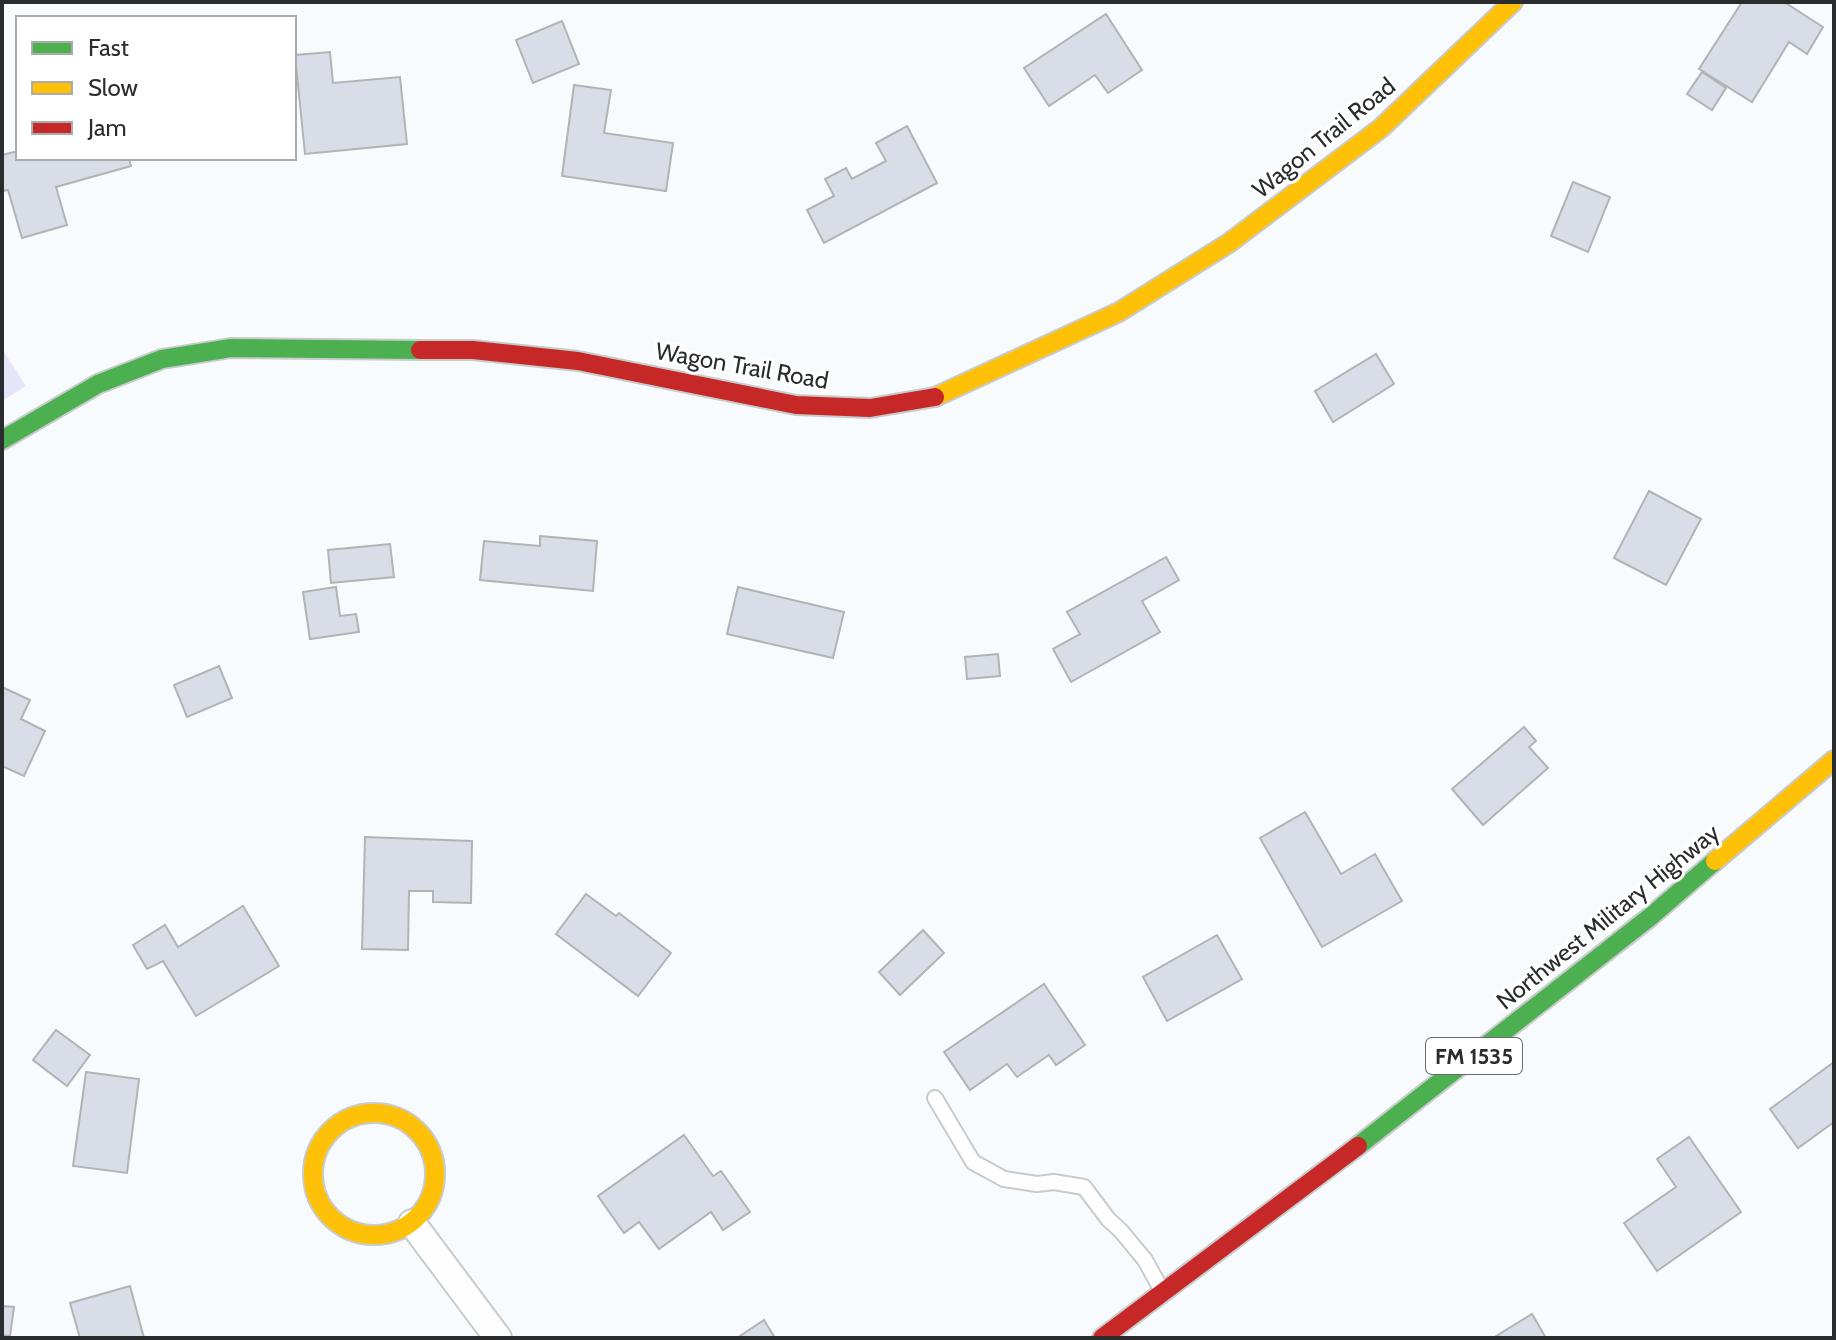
<svg xmlns="http://www.w3.org/2000/svg" width="1836" height="1340" viewBox="0 0 1836 1340" font-family="Cabin,sans-serif">
  <style>
    .green { fill: #e5e4f8 }
    .building { fill: #d9dde7; stroke: #b2b3b4; stroke-width: 2 }
    .lines { fill: none; stroke-linecap: round; stroke-linejoin: round }
    .lane-casing { stroke: #c8cbcc; stroke-width: 18 }
    .street-casing { stroke: #c8cbcc; stroke-width: 30 }
    .fast-casing { stroke: #c8cbcc; stroke-width: 22 }
    .slow-casing { stroke: #c8cbcc; stroke-width: 22 }
    .jam-casing { stroke: #c8cbcc; stroke-width: 22 }
    .lane { stroke: #fefeff; stroke-width: 14 }
    .street { stroke: #fefeff; stroke-width: 26 }
    .fast { stroke: #4caf50; stroke-width: 18 }
    .slow { stroke: #ffc107; stroke-width: 18 }
    .jam { stroke: #c62828; stroke-width: 18 }
    .labels { text-anchor: middle; stroke-width: 6; stroke-linejoin: round; paint-order: stroke }
    .shield { fill: #fff; stroke: #6a6b6c; stroke-width: 2 }
    .shield-label { font-size: 22px; font-weight: bold; fill: #2a2c2d }
    .street-label { font-size: 24px; fill: #2a2c2d; stroke: #fff }
  </style>
  <rect width="100%" height="100%" fill="#f8fbfd"/>
  <path class="green" d="M2,349L26,386L2,401Z"/>
  <g class="building">
    <path d="M1742,2H1784L1823,27L1807,54L1789,42L1752,102L1699,69Z"/>
    <path d="M1106,14L1142,70L1108,93L1095,75L1049,106L1024,68Z"/>
    <path d="M562,21L579,64L533,83L516,40Z"/>
    <path d="M330,52L333,83L400,77L407,144L305,154L295,55Z"/>
    <path d="M1702,72L1726,88L1712,110L1687,94Z"/>
    <path d="M574,85L611,90L604,133L673,143L666,191L562,176Z"/>
    <path d="M907,126L937,183L824,243L807,210L834,196L825,179L846,168L852,179L886,161L876,143Z"/>
    <path d="M18,151V158H129L131,166L56,187L67,225L22,238L8,190L2,191V155Z"/>
    <path d="M1573,182L1610,197L1588,252L1551,236Z"/>
    <path d="M1376,354L1394,384L1333,422L1315,391Z"/>
    <path d="M1649,491L1701,519L1666,585L1614,558Z"/>
    <path d="M540,536L597,541L593,591L480,580L484,541L540,546Z"/>
    <path d="M390,544L394,577L331,583L328,550Z"/>
    <path d="M1166,557L1179,580L1142,601L1160,632L1071,682L1053,649L1080,634L1067,612Z"/>
    <path d="M336,587L340,616L356,614L359,632L310,639L303,592Z"/>
    <path d="M738,587L844,612L833,658L727,634Z"/>
    <path d="M998,654L1000,676L967,679L965,657Z"/>
    <path d="M219,666L232,698L187,717L174,685Z"/>
    <path d="M2,687L30,700L21,719L45,731L24,776L2,766Z"/>
    <path d="M1524,727L1536,741L1529,747L1548,768L1483,825L1452,789Z"/>
    <path d="M1305,812L1341,874L1375,854L1402,901L1322,947L1260,838Z"/>
    <path d="M365,837L472,841L471,903L433,902V891H409L408,950L362,949Z"/>
    <path d="M586,894L616,916L619,913L671,953L638,996L556,934Z"/>
    <path d="M243,906L279,966L196,1016L163,961L147,969L133,945L165,925L178,947Z"/>
    <path d="M923,930L944,953L900,995L879,972Z"/>
    <path d="M1217,935L1242,979L1167,1021L1143,977Z"/>
    <path d="M1044,984L1085,1045L1056,1065L1049,1055L1017,1077L1007,1064L970,1090L944,1052Z"/>
    <path d="M56,1030L90,1055L67,1086L33,1060Z"/>
    <path d="M1834,1062V1122L1798,1148L1770,1109Z"/>
    <path d="M86,1072L139,1079L127,1173L73,1166Z"/>
    <path d="M684,1135L713,1176L721,1171L750,1212L723,1230L711,1212L659,1249L639,1222L624,1233L598,1196Z"/>
    <path d="M1689,1137L1741,1212L1657,1271L1624,1223L1676,1187L1657,1159Z"/>
    <path d="M130,1286L144,1338H80L70,1303Z"/>
    <path d="M2,1306L14,1307L10,1336L2,1335Z"/>
    <path d="M1532,1314L1546,1338H1493Z"/>
    <path d="M764,1320L775,1338H737Z"/>
  </g>
  <g class="lines">
    <defs>
      <path id="lane" d="M935,1098L973,1162L1004,1179L1037,1184L1054,1182L1084,1187L1108,1219L1121,1231L1145,1260L1161,1289"/>
      <path id="street" d="M412,1223L498,1338"/>
      <g id="fast">
        <path d="M2,440L98,384L162,359L231,348L420,350"/>
        <path d="M1358,1146L1650,917L1715,861"/>
      </g>
      <g id="slow">
        <path d="M935,397L1119,312L1229,243L1381,128L1513,2"/>
        <path d="M1715,861L1834,760"/>
        <circle cx="374" cy="1174" r="61"/>
      </g>
      <g id="jam">
        <path d="M420,350H473L578,361L796,405L870,408L935,397"/>
        <path d="M1102,1338L1358,1146"/>
      </g>
    </defs>
    <use href="#lane" class="lane-casing"/>
    <use href="#street" class="street-casing"/>
    <use href="#fast" class="fast-casing"/>
    <use href="#slow" class="slow-casing"/>
    <use href="#jam" class="jam-casing"/>
    <use href="#lane" class="lane"/>
    <use href="#street" class="street"/>
    <use href="#fast" class="fast"/>
    <use href="#slow" class="slow"/>
    <use href="#jam" class="jam"/>
  </g>
  <g class="labels">
    <rect class="shield" x="1426" y="1038" width="96" height="36" rx="6"/>
    <g class="shield-label">
      <text x="1474" y="1064">FM 1535</text>
    </g>
    <g class="street-label">
      <text transform="translate(1324 138) rotate(-39)" y="8">Wagon Trail Road</text>
      <text transform="translate(742 366) rotate(10)" y="8">Wagon Trail Road</text>
      <text transform="translate(1608 917) rotate(-39)" y="8">Northwest Military Highway</text>
    </g>
  </g>
  <rect width="1836" height="1340" fill="none" stroke="#2a2c2d" stroke-width="8"/>
  <rect x="16" y="16" width="280" height="144" fill="#ffffff" stroke="#aaabab" stroke-width="2"/>
  <rect x="32" y="42" width="40" height="12" fill="#4caf50" stroke="#aaabab" stroke-width="2"/>
  <text x="88" y="56" font-size="24" fill="#2a2c2d">Fast</text>
  <rect x="32" y="82" width="40" height="12" fill="#ffc107" stroke="#aaabab" stroke-width="2"/>
  <text x="88" y="96" font-size="24" fill="#2a2c2d">Slow</text>
  <rect x="32" y="122" width="40" height="12" fill="#c62828" stroke="#aaabab" stroke-width="2"/>
  <text x="88" y="136" font-size="24" fill="#2a2c2d">Jam</text>
</svg>
